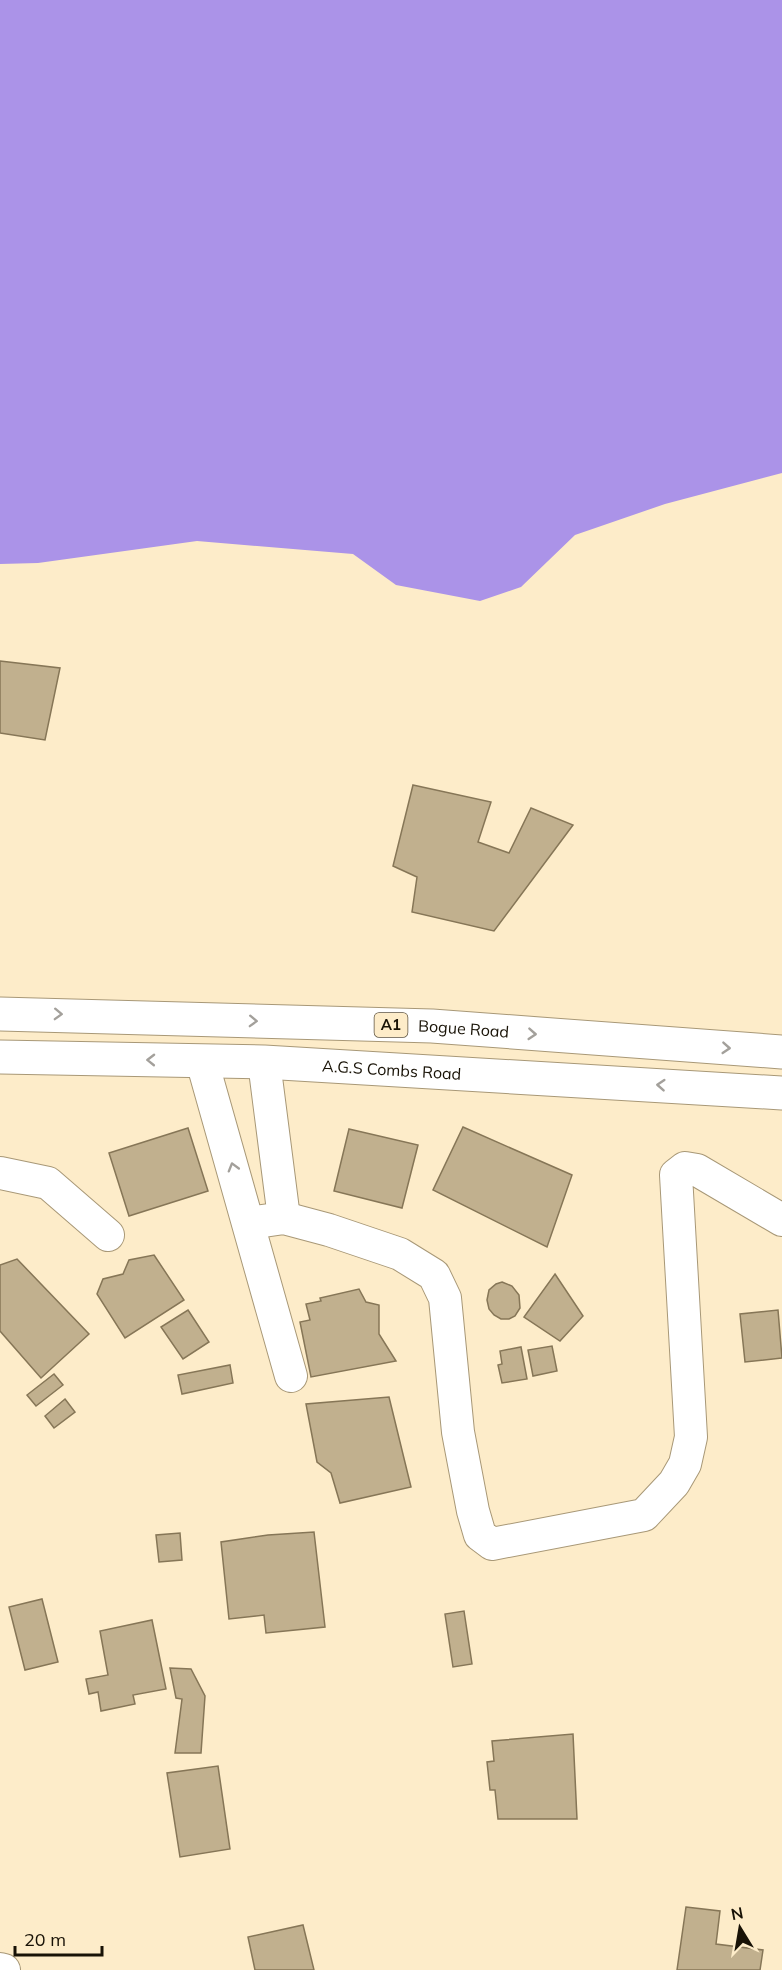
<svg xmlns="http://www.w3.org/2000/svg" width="782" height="1970" viewBox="0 0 782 1970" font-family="Mulish,sans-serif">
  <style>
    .water { fill: #ab93e8 }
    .building { fill: #c1b08e; stroke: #867657; stroke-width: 1.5 }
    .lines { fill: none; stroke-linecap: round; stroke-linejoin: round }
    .street-casing { stroke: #a89877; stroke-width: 34 }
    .primary-casing { stroke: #a89877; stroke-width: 35 }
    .street { stroke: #fff; stroke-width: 32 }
    .primary { stroke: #fff; stroke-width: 33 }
    .oneway { stroke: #a3a09b }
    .labels { text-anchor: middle; stroke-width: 5; stroke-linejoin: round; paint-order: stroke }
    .shield { fill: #fdecc9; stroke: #5d5340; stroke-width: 1.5 }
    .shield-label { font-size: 15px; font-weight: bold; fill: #181206 }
    .street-label { font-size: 16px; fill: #181206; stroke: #fdecc9 }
  </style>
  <rect width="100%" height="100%" fill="#fdecc9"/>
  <path class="water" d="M0,0H782V473L665,504L575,535L521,587L480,601L396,585L353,554L197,541L38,563L0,564Z"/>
  <g class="building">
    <path d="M0,661L60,668L45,740L0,733Z"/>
    <path d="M413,785L491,802L478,842L509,853L531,808L573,825L494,931L412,912L417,877L393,866Z"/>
    <path d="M463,1127L572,1175L547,1247L433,1190Z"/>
    <path d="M188,1128L208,1191L129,1216L109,1153Z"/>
    <path d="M349,1129L418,1145L402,1208L334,1191Z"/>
    <path d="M154,1255L184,1300L125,1338L97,1294L103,1279L123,1274L129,1260Z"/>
    <path d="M17,1259L89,1334L41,1378L0,1331V1265Z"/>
    <path d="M555,1274L583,1316L560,1341L524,1317Z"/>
    <path d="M502,1282L512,1286L519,1295L520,1308L515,1316L509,1319H501L494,1315L489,1309L487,1300L489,1290L496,1284Z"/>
    <path d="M359,1289L366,1302L379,1305V1334L396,1361L311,1377L300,1322L310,1320L306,1304L321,1301L320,1298Z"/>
    <path d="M188,1310L209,1342L183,1359L161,1327Z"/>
    <path d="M778,1310L782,1358L745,1362L740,1314Z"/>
    <path d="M552,1346L557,1371L533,1376L528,1350Z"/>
    <path d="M521,1347L527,1379L502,1383L498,1365L502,1364L500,1351Z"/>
    <path d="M230,1365L233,1383L182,1394L178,1375Z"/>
    <path d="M54,1374L63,1385L36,1406L27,1395Z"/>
    <path d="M389,1397L411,1487L340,1503L331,1473L317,1462L306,1404Z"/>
    <path d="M65,1399L75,1412L54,1428L45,1416Z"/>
    <path d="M314,1532L325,1627L266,1633L264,1615L229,1619L221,1542L268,1535Z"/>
    <path d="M180,1533L182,1560L159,1562L156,1535Z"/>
    <path d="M42,1599L58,1662L25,1670L9,1607Z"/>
    <path d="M464,1611L472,1664L453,1667L445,1614Z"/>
    <path d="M152,1620L166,1689L133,1695L135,1704L101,1711L98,1692L89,1694L86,1679L108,1675L100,1631Z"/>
    <path d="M170,1668L191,1669L205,1696L201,1753H175L182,1699L176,1698Z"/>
    <path d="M573,1734L577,1819H498L495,1790H490L487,1762L494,1761L492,1741Z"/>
    <path d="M218,1766L230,1849L180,1857L167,1773Z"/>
    <path d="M686,1907L720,1911L716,1944L763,1950L760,1970H677Z"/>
    <path d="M303,1925L314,1970H255L248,1937Z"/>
  </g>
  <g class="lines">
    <defs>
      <g id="street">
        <path d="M202,1061L291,1376"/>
        <path d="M264,1062L284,1218"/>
        <path d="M0,1173L48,1183L108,1235"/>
        <path d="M249,1223L284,1218L329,1230L400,1254L434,1275L445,1298L458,1432L473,1511L480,1535L492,1544L644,1515L674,1483L685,1464L691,1437L676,1175L685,1168L697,1170L782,1220"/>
        <path d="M0,1969L4,1970"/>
      </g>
      <g id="primary">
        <path id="s1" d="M0,1014L432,1026L782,1052"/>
        <path id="s2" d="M0,1057L264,1062L782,1093"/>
      </g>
    </defs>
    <use href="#street" class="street-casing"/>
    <use href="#primary" class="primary-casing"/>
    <use href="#street" class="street"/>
    <use href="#primary" class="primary"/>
  </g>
  <defs><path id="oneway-chevron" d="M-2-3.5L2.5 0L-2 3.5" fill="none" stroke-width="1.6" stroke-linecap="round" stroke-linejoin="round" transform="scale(1.5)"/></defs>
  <g class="oneway">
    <use href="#oneway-chevron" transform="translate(58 1014) rotate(2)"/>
    <use href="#oneway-chevron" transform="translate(253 1021) rotate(2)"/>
    <use href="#oneway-chevron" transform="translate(532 1034) rotate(4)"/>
    <use href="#oneway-chevron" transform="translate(726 1048) rotate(4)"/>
    <use href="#oneway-chevron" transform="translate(151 1060) rotate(-179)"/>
    <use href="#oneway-chevron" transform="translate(661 1085) rotate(-176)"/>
    <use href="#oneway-chevron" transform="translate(233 1167) rotate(-106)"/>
  </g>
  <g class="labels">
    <rect class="shield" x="374.5" y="1013" width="33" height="24" rx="4.5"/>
    <g class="shield-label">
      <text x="391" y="1030">A1</text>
    </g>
    <g class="street-label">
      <text dy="6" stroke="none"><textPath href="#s1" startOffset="464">Bogue Road</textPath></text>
      <text dy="6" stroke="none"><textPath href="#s2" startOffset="392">A.G.S Combs Road</textPath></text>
    </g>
  </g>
  <g transform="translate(740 1928) rotate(349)" stroke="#fdecc9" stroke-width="4.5" paint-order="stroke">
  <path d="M0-4.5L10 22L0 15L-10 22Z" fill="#181206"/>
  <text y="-9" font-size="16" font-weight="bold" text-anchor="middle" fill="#181206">N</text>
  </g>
  <path d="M15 1946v9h87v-9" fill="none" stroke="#181206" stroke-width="3"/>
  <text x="24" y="1946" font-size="18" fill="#181206" stroke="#fdecc9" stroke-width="4.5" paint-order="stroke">20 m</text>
</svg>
